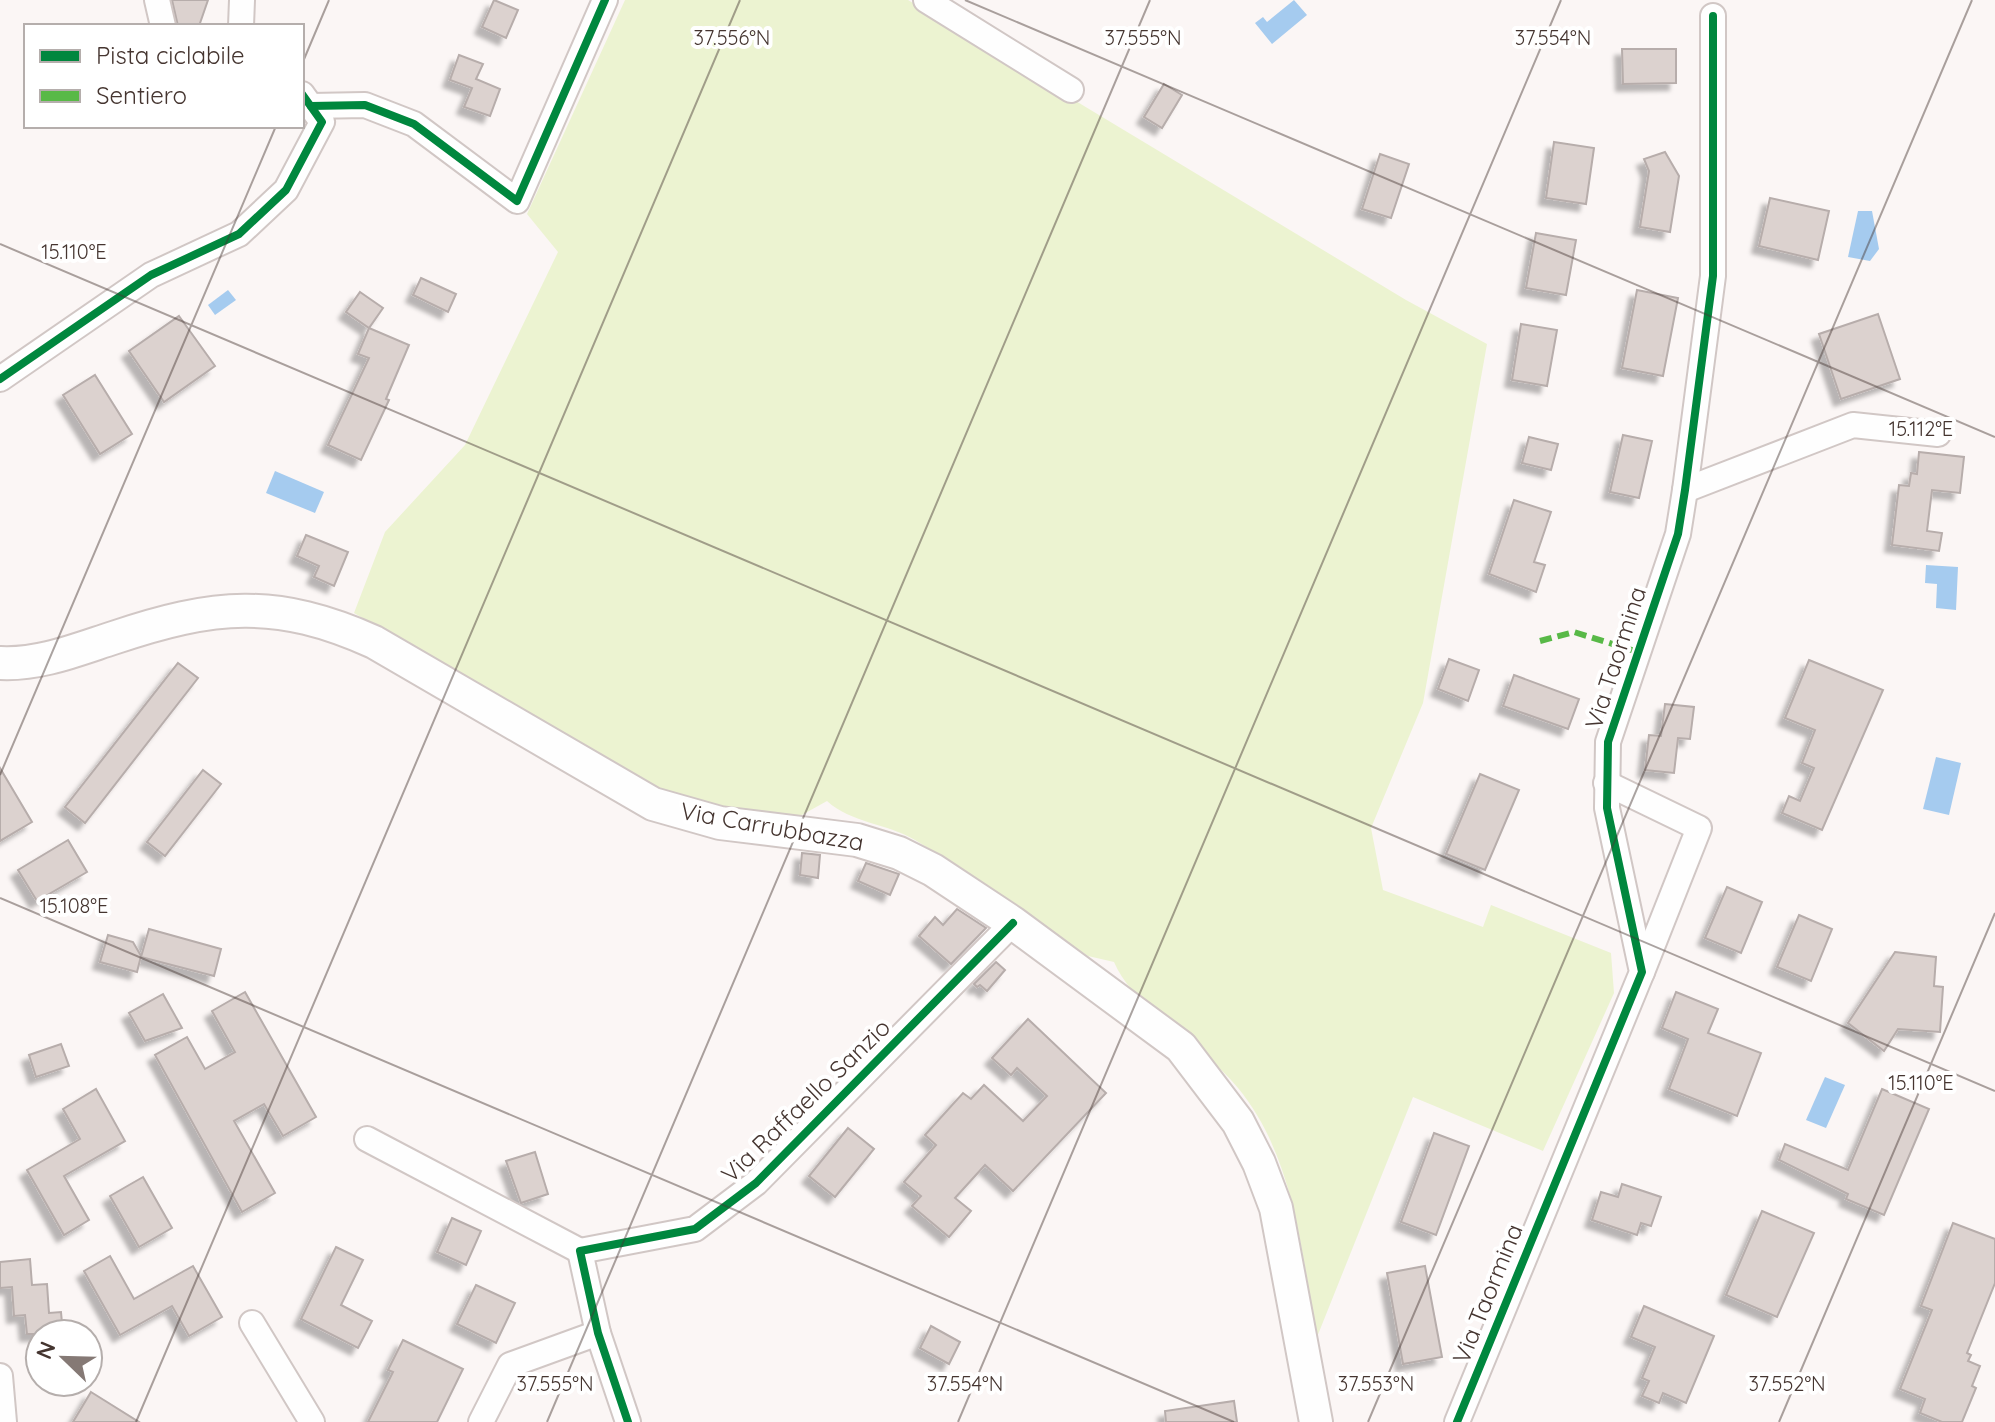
<svg xmlns="http://www.w3.org/2000/svg" width="1995" height="1422" viewBox="0 0 1995 1422" font-family="Quicksand,sans-serif">
  <style>
    .green { fill: #ecf3d1 }
    .water { fill: #a5cbef }
    .building { fill: #dcd2cf; stroke: #b7adab; stroke-width: 2; filter: url(#shadow) }
    .lines { fill: none; stroke-linecap: round; stroke-linejoin: round }
    .street-casing { stroke: #d1c7c5; stroke-width: 28 }
    .secondary-casing { stroke: #d1c7c5; stroke-width: 36 }
    .street { stroke: #fefefe; stroke-width: 24 }
    .secondary { stroke: #fefefe; stroke-width: 32 }
    .quiet { stroke: #58b947; stroke-width: 6; stroke-dasharray: 12 6; stroke-linecap: butt }
    .cycleway-casing { stroke: #fff; stroke-width: 13 }
    .cycleway { stroke: #00873e; stroke-width: 8 }
    .ticks { fill: none; stroke: #453530; stroke-width: 2; stroke-opacity: 0.45 }
    .labels { text-anchor: middle; stroke-width: 8; stroke-linejoin: round; paint-order: stroke }
    .street-label { font-size: 24px; fill: #453530; stroke: #fff }
    .ticks-label { font-size: 20px; text-anchor: middle; fill: #453530; stroke: #fff; stroke-width: 8; stroke-linejoin: round; paint-order: stroke }
  </style>
  <defs>
    <filter id="shadow"><feDropShadow dx="-7" dy="7" stdDeviation="2" flood-color="#0004"/></filter>
  </defs>
  <rect width="100%" height="100%" fill="#fbf6f5"/>
  <path class="green" d="M625,0H908L1406,300L1487,344L1423,703L1371,828L1383,890L1483,927L1491,905L1611,953L1614,993L1543,1151L1413,1097L1317,1337C1301,1253 1295,1157 1238,1088C1204,1046 1133,1008 1114,962L1088,956C1031,918 974,875 915,840C886,823 851,823 827,801L800,816L695,805L651,786L354,613L385,532L465,445L558,252L527,214Z"/>
  <g class="water">
    <path d="M1294,0L1307,15L1272,44L1255,23L1263,17L1267,22Z"/>
    <path d="M1858,211H1872L1879,249L1870,261L1848,257Z"/>
    <path d="M228,290L236,300L215,315L208,305Z"/>
    <path d="M275,471L324,492L315,513L266,493Z"/>
    <path d="M1926,565L1958,567L1956,610L1936,608L1937,584L1925,583Z"/>
    <path d="M1936,757L1961,763L1949,815L1923,809Z"/>
    <path d="M1825,1077L1845,1085L1826,1128L1806,1120Z"/>
  </g>
  <g class="building">
    <path d="M172,0H208L199,26H178Z"/>
    <path d="M494,0L518,10L506,38L482,27Z"/>
    <path d="M1622,49H1676V83L1623,84Z"/>
    <path d="M459,55L483,64L476,79L500,89L490,116L464,107L472,88L450,80Z"/>
    <path d="M1164,84L1182,95L1162,128L1144,117Z"/>
    <path d="M1554,142L1594,148L1586,204L1546,198Z"/>
    <path d="M1665,152L1679,176L1670,232L1640,227L1649,171L1644,159Z"/>
    <path d="M1380,154L1409,164L1391,218L1362,209Z"/>
    <path d="M1770,198L1829,211L1818,260L1759,246Z"/>
    <path d="M1536,233L1576,240L1566,295L1526,288Z"/>
    <path d="M421,278L456,294L448,312L413,295Z"/>
    <path d="M1637,290L1678,298L1663,376L1622,368Z"/>
    <path d="M360,292L383,308L369,328L346,312Z"/>
    <path d="M1878,314L1900,379L1841,399L1819,334Z"/>
    <path d="M179,316L215,366L164,402L129,351Z"/>
    <path d="M1521,324L1557,330L1547,386L1512,380Z"/>
    <path d="M369,328L409,345L386,399L389,400L361,460L328,445L369,358L358,354Z"/>
    <path d="M95,375L132,434L100,454L63,395Z"/>
    <path d="M1623,435L1652,441L1639,498L1610,492Z"/>
    <path d="M1529,437L1558,444L1551,470L1522,463Z"/>
    <path d="M1919,452L1964,457L1960,493L1932,490L1927,531L1942,533L1939,551L1892,545L1899,485L1909,486L1911,473L1917,474Z"/>
    <path d="M1514,500L1551,512L1534,562L1545,565L1536,592L1489,574Z"/>
    <path d="M306,535L348,552L334,586L314,577L319,566L297,556Z"/>
    <path d="M1449,659L1479,670L1468,701L1438,689Z"/>
    <path d="M1809,660L1883,690L1822,830L1782,813L1789,796L1800,801L1814,768L1802,763L1815,730L1785,718Z"/>
    <path d="M178,663L198,678L85,823L65,807Z"/>
    <path d="M1514,675L1579,699L1568,729L1503,706Z"/>
    <path d="M1665,704L1694,707L1690,739L1678,738L1674,773L1645,770L1649,735L1661,736Z"/>
    <path d="M0,768L32,822L0,841Z"/>
    <path d="M203,770L221,784L165,856L147,842Z"/>
    <path d="M1480,774L1519,790L1485,870L1446,854Z"/>
    <path d="M68,840L87,872L37,901L18,870Z"/>
    <path d="M802,853L820,855L818,878L800,875Z"/>
    <path d="M866,863L899,874L890,895L858,881Z"/>
    <path d="M1727,887L1762,902L1741,953L1705,938Z"/>
    <path d="M957,909L986,928L951,964L919,936L935,917L943,925Z"/>
    <path d="M1799,915L1832,929L1811,981L1777,967Z"/>
    <path d="M149,929L221,949L214,976L141,957Z"/>
    <path d="M108,935L133,942L141,956L137,972L100,962Z"/>
    <path d="M1895,952L1936,957L1934,986L1943,987L1940,1032L1898,1029L1884,1051L1848,1023Z"/>
    <path d="M996,962L1005,970L987,991L980,985L977,987L974,984Z"/>
    <path d="M245,992L316,1117L283,1136L264,1104L234,1121L275,1193L242,1212L155,1055L187,1037L205,1069L235,1052L212,1011Z"/>
    <path d="M1676,992L1718,1009L1708,1033L1761,1053L1737,1116L1669,1089L1688,1039L1662,1028Z"/>
    <path d="M163,994L182,1028L145,1041L129,1013Z"/>
    <path d="M1028,1019L1106,1093L1013,1191L985,1165L955,1198L971,1211L949,1237L912,1206L921,1196L904,1182L936,1145L925,1135L963,1093L971,1099L984,1085L1023,1121L1047,1096L1017,1068L1011,1075L992,1058Z"/>
    <path d="M61,1044L69,1066L36,1077L29,1055Z"/>
    <path d="M96,1089L125,1141L64,1176L89,1220L64,1235L27,1170L80,1139L63,1109Z"/>
    <path d="M1882,1089L1929,1109L1884,1215L1846,1199L1848,1194L1779,1160L1785,1144L1848,1170Z"/>
    <path d="M848,1128L874,1149L835,1197L809,1176Z"/>
    <path d="M1434,1133L1469,1146L1436,1235L1401,1222Z"/>
    <path d="M535,1152L548,1194L521,1203L506,1161Z"/>
    <path d="M143,1177L172,1228L139,1247L110,1196Z"/>
    <path d="M1622,1184L1661,1197L1651,1226L1641,1223L1637,1235L1592,1220L1601,1192L1618,1197Z"/>
    <path d="M1762,1211L1814,1233L1777,1317L1726,1295Z"/>
    <path d="M452,1218L481,1231L466,1265L437,1252Z"/>
    <path d="M1953,1223L1995,1239V1283L1967,1353L1971,1355L1968,1361L1980,1366L1972,1386L1976,1388L1962,1422H1942L1920,1413L1925,1399L1900,1389L1932,1310L1921,1306Z"/>
    <path d="M336,1247L363,1260L341,1305L372,1321L358,1348L301,1319Z"/>
    <path d="M110,1256L134,1299L193,1266L222,1317L189,1336L172,1306L120,1335L84,1271Z"/>
    <path d="M30,1259L32,1285L47,1284L49,1313L61,1312L63,1334H27L25,1315L14,1316L12,1287L0,1288V1262Z"/>
    <path d="M1425,1266L1442,1357L1403,1364L1387,1273Z"/>
    <path d="M476,1285L515,1303L496,1343L457,1324Z"/>
    <path d="M1644,1306L1714,1336L1686,1403L1663,1393L1659,1403L1642,1396L1649,1381L1642,1378L1655,1347L1631,1337Z"/>
    <path d="M931,1326L960,1342L949,1364L920,1348Z"/>
    <path d="M403,1340L463,1369L437,1422H368L393,1372L388,1370Z"/>
    <path d="M91,1392L139,1422H73Z"/>
    <path d="M1234,1401L1237,1422H1166L1165,1411Z"/>
  </g>
  <g class="lines">
    <defs>
      <g id="street">
        <path d="M157,0L163,26"/>
        <path d="M926,0L1071,90"/>
        <path d="M241,26L242,0"/>
        <path d="M311,106L365,105L414,124L517,201L605,0"/>
        <path d="M0,379L151,275L239,234L286,190L322,122L302,94"/>
        <path d="M1685,490L1853,425L1938,434"/>
        <path d="M1606,783L1699,828L1642,972"/>
        <path d="M367,1139L580,1251"/>
        <path d="M252,1323L312,1422"/>
        <path d="M0,1376L4,1422"/>
        <path d="M481,1422L510,1365L598,1333"/>
        <path d="M628,1422L598,1333L580,1251L695,1229L756,1183L1013,923"/>
        <path d="M1457,1422L1642,972L1607,808L1608,742L1678,534L1685,490L1713,276V16"/>
      </g>
      <path id="secondary" d="M0,663C39,665 76,650 113,638C214,604 276,598 374,642L653,804L720,823L857,840L899,853L933,870L1013,923L1181,1047L1238,1122L1259,1163L1276,1208L1316,1422"/>
    </defs>
    <use href="#street" class="street-casing"/>
    <use href="#secondary" class="secondary-casing"/>
    <use href="#street" class="street"/>
    <use href="#secondary" class="secondary"/>
    <path class="quiet" d="M1540,641L1574,632L1638,652"/>
    <defs>
      <g id="cycleway">
        <path d="M311,106L365,105L414,124L517,201L605,0"/>
        <path d="M0,379L151,275L239,234L286,190L322,122L302,94"/>
        <path d="M628,1422L598,1333L580,1251L695,1229L756,1183L1013,923"/>
        <path d="M1457,1422L1642,972L1607,808L1608,742L1678,534L1685,490L1713,276V16"/>
      </g>
    </defs>
    <use href="#cycleway" class="cycleway-casing"/>
    <use href="#cycleway" class="cycleway"/>
  </g>
  <path class="ticks" d="M965,0L1995,437M302,64L329,0M0,244L1995,1091M0,775L276,126M0,898L1234,1422M136,1422L740,0M547,1422L1150,0M958,1422L1561,0M1368,1422L1972,0M1779,1422L1995,913"/>
  <g class="labels">
    <g class="street-label">
      <text transform="translate(1616 658) rotate(-72)" y="8">Via Taormina</text>
      <text transform="translate(772 827) rotate(10)" y="8">Via Carrubbazza</text>
      <text transform="translate(806 1101) rotate(-44)" y="8">Via Raffaello Sanzio</text>
      <text transform="translate(1488 1294) rotate(-68)" y="8">Via Taormina</text>
    </g>
  </g>
  <g class="ticks-label">
    <text x="732" y="45">37.556°N</text>
    <text x="1143" y="45">37.555°N</text>
    <text x="1553" y="45">37.554°N</text>
    <text x="74" y="259">15.110°E</text>
    <text x="1921" y="436">15.112°E</text>
    <text x="74" y="913">15.108°E</text>
    <text x="1921" y="1090">15.110°E</text>
    <text x="555" y="1391">37.555°N</text>
    <text x="965" y="1391">37.554°N</text>
    <text x="1376" y="1391">37.553°N</text>
    <text x="1787" y="1391">37.552°N</text>
  </g>
  <rect x="24" y="24" width="280" height="104" fill="#ffffff" stroke="#b5aeac" stroke-width="2"/>
  <rect x="40" y="50" width="40" height="12" fill="#00873e" stroke="#b5aeac" stroke-width="2"/>
  <text x="96" y="64" font-size="24" fill="#453530">Pista ciclabile</text>
  <rect x="40" y="90" width="40" height="12" fill="#58b947" stroke="#b5aeac" stroke-width="2"/>
  <text x="96" y="104" font-size="24" fill="#453530">Sentiero</text>
  <g transform="translate(64 1358) rotate(293)"><circle r="38" fill="#ffffff" stroke="#b5aeac" stroke-width="2"/>
  <path d="M0-6L14 30L0 20L-14 30Z" fill="#857975"/>
  <text y="-12" font-size="22" font-weight="bold" text-anchor="middle" fill="#453530">N</text>
  </g>
</svg>
